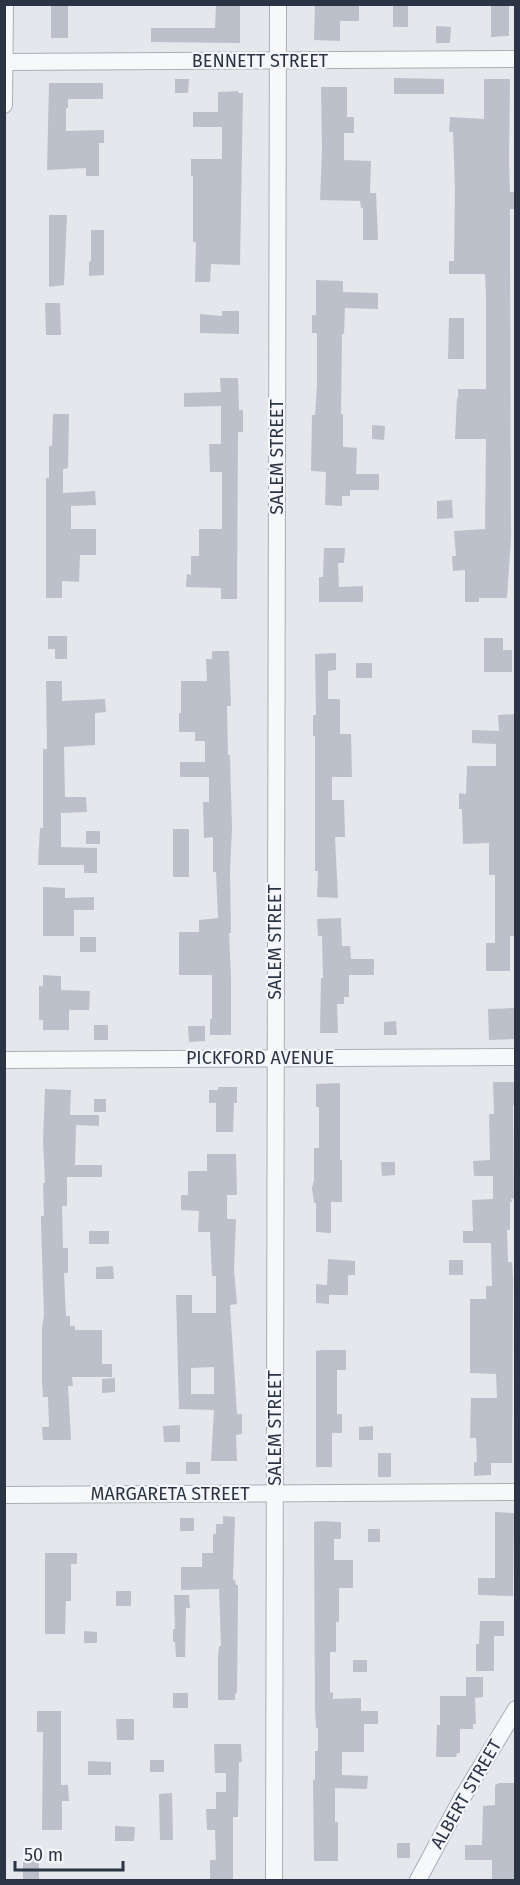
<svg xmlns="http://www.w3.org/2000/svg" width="520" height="1885" viewBox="0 0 520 1885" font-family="'Fira Sans',sans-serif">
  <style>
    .building { fill: #bbc0ca; fill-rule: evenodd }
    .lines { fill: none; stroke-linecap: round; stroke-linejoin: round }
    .street-casing { stroke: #a9aeb7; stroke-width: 18 }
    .street { stroke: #f7f8fa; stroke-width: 16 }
    .labels { text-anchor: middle; stroke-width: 4.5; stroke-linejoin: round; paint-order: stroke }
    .street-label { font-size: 18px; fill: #2b3445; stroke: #f4f6f9 }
  </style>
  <rect width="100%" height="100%" fill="#e4e7ec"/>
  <g class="building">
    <rect x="51" y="4" width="17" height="34"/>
    <path d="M216,4H240V43L151,42V28H215Z"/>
    <path d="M315,4H359V21H340V41L314,40Z"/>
    <rect x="393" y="4" width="15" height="23"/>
    <path d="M491,4H509V36L491,37Z"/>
    <path d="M436,26L451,27L450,43H436Z"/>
    <path d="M394,78L444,79V94H394Z"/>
    <path d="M175,79H189L188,93H175Z"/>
    <path d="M484,79H510L509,164L510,192H514V209H510V237L511,538L507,598H479V602H465V570L453,571L452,556H456L454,531L485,529L486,439H455L457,398H458V389H486V295L485,274H449V261H454L455,189L453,132H449L450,117L484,119Z"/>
    <path d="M49,83H103V99H68V108H66V131L104,130V143H99V176H86V168L47,170Z"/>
    <path d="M321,87H347V117H354V133H344V160L371,161L370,193H376L378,240H363V208H361L360,201L320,200L322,150Z"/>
    <path d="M238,91L239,93H243L240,265L211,264L210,282H195L196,242H193V176H191V159H222V127H193V112H218V92Z"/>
    <path d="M49,215H67L64,285L49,287Z"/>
    <path d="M91,230H104V275L89,276V262L91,261Z"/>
    <path d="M316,280L343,281V292L378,293V309L345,308L344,334H342L341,414H343V447L357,448L356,474H379V490H350V496H342V506L325,505L326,472L311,471L312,415H315L317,386V333H312V315H316Z"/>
    <path d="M45,303H60L61,335H46Z"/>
    <path d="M222,311H239V334L200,333V314L222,316Z"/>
    <path d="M449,318H464V359H448Z"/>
    <path d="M220,378H238L239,410H243V432H238L237,599H221V588L186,587L187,574L191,575V556H199V529H222V472H210L209,444H221V406L184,407V393L221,392Z"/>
    <path d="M53,414H69L68,468L63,469V493L95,491L96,505L71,506V529H96V555H80L79,582L62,581V598H46V478H49V446H52Z"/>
    <path d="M372,425L385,426L384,440L372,439Z"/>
    <path d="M452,500L453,518L437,519V501Z"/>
    <path d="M324,548H345L344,563H338L339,587L363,586V602H319V577H323Z"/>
    <path d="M48,636H67V659H55V649H48Z"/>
    <path d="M484,638H503V650H512V672H484Z"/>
    <path d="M212,651H229L231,706H227L228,755H230L232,828L230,872L231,933H229L231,978V1035H210V1019H212V975H179V932H199V920L218,918L216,872H213V837L204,838L203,802H209V777H180V762H205V741H195V732H179V713H181V681H207L206,659H212Z"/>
    <path d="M336,653V670L328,671V699H340V734H351L352,777H332V800H344L345,837H335L338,898L317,897L318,871H315V736H313V715H316L315,654Z"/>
    <rect x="356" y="663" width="16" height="15"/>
    <path d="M46,681H62V701L105,699L106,712L95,713V745L64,747L65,797H86L87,812L61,813V847L97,848V873H84V865H38L40,828H43V749H47Z"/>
    <path d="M515,714L514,804L516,936H510V971H486V943H495V875H489V843L463,844L462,809H459V793L466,794L467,766H496V744L472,743V730L499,731L498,715Z"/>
    <rect x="173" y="829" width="16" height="48"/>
    <rect x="86" y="831" width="14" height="13"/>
    <path d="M43,887L65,888V898L94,897V910H74V936H43Z"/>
    <path d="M341,918L342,946H350L351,959H374V975H349V997H344V1004H337L338,1033H320L321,978H323L322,936H318L317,919Z"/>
    <rect x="80" y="937" width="16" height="15"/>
    <path d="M43,975L61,976V990L90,991L89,1010H69V1030H43V1020H39V986H43Z"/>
    <path d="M514,1008L515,1039L489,1040L488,1009Z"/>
    <path d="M396,1021L397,1035H384V1022Z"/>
    <rect x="94" y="1025" width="14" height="15"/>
    <path d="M188,1026H205V1041L189,1042Z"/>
    <path d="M493,1082H515V1105H513L514,1199L511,1198L512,1202H510V1230H507L508,1262H512L513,1279L512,1463H491V1475L474,1476V1462H477L476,1438H470L471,1398H497L496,1374L470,1373V1299H486V1286H492L491,1243H463V1231H473L472,1200L493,1199V1176H474L473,1161L490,1160L489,1114H494Z"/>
    <path d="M340,1083V1160H342V1202H331V1233L316,1232V1203H314L312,1188L314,1180V1148H319V1107H316V1084Z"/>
    <path d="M218,1087H237V1103H234L233,1132H216V1103H209V1090H218Z"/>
    <path d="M45,1089L71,1090L70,1115H99V1126L76,1125L75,1165H102V1177H67V1206H62L63,1248H68V1273H64L66,1316H70V1326H75V1330H102V1364H112V1377H72L73,1386H68L71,1440H43L42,1427H49L48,1397H43L42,1381V1328L44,1315L41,1224V1216H44L43,1183H45L43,1140Z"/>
    <rect x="94" y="1099" width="12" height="13"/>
    <path d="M207,1154H236L237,1195H227V1219H236L234,1269L237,1304L230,1305L237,1414H242V1434L236,1435L237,1461H211L214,1410L179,1409L176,1295H192V1313H216V1276H212L210,1232H198L199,1211L181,1210V1195H188V1171H207ZM214,1367V1394H191V1368Z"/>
    <path d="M381,1162H395V1175L382,1176Z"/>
    <rect x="89" y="1231" width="20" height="13"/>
    <path d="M328,1259L355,1261V1275H348V1295H329V1304L316,1303V1284L327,1285Z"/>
    <rect x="449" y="1260" width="14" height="15"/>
    <path d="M113,1266L114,1279H96V1267Z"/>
    <path d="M322,1350H346V1370H337V1414H342V1433H332V1467H316V1351Z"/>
    <path d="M115,1378V1392L102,1393V1379Z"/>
    <path d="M180,1425V1442H164L163,1426Z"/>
    <path d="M373,1426V1440H359V1427Z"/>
    <rect x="378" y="1453" width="13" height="24"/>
    <rect x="186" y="1462" width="14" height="12"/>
    <path d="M495,1512L514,1513L513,1596L478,1595V1578H495Z"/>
    <path d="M223,1516L235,1517L233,1580H235L236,1585H238V1597L237,1693L235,1694V1700H218V1657L219,1646H221L219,1589L181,1590V1567H202V1553H213V1534H216V1524H223Z"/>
    <rect x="180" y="1518" width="14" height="13"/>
    <path d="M321,1521L341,1522V1539H334V1560H353V1588H339V1622H336V1652H330V1693L333,1692V1699L361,1698V1711H378V1724H364V1752H342V1775L368,1776L367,1789L335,1788V1822H338V1861H314L313,1780H315V1751H318V1728H316L315,1709L314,1522Z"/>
    <rect x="368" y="1529" width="12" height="13"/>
    <path d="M45,1553H77V1564H71V1601H66L65,1634H45Z"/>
    <rect x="116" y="1591" width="15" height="15"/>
    <path d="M174,1595H189L190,1608H186L185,1657H176L175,1642H173V1629H175Z"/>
    <path d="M480,1621H504V1636H494V1671H476V1644H479Z"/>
    <path d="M84,1631L97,1632V1643H84Z"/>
    <rect x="353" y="1660" width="14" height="12"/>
    <path d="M466,1677H483V1697L475,1698L476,1724H473V1729H460V1753H457L456,1757H436L437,1725H440V1696H466Z"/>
    <rect x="173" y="1693" width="15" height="15"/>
    <path d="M37,1711H61V1785H68L69,1801H62V1830H42L43,1732H37Z"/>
    <path d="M116,1719H134V1740H117Z"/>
    <path d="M214,1744H241L242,1762H239L238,1817H233V1881H210V1860H216L215,1830H207L206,1809H216V1792H226V1773H215Z"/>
    <rect x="150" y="1760" width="14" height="12"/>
    <path d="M88,1761L111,1762V1775H88Z"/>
    <path d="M499,1783H516L514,1881H492V1860H465V1845H482L483,1806L495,1805V1785Z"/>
    <path d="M172,1793L173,1840H160L159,1794Z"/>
    <path d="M115,1826L135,1827L134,1841H115Z"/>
    <rect x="397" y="1843" width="13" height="15"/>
    <path d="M23,1845L39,1855V1881H23Z"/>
  </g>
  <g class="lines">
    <defs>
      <g id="street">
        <path d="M4,62L516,59"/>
        <path d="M4,105L5,4"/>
        <path d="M4,1060L516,1057"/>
        <path d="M4,1495L516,1492"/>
        <path d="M274,1880L278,4"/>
        <path d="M418,1880L462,1798L516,1709"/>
      </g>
    </defs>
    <use href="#street" class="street-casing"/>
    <use href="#street" class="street"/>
  </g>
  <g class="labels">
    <g class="street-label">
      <text x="260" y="67">BENNETT STREET</text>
      <text transform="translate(277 457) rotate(-90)" y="6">SALEM STREET</text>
      <text transform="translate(275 942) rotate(-90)" y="6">SALEM STREET</text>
      <text x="260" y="1064">PICKFORD AVENUE</text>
      <text transform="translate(275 1428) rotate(-90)" y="6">SALEM STREET</text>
      <text x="170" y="1500">MARGARETA STREET</text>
      <text transform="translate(466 1794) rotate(-60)" y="6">ALBERT STREET</text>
    </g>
  </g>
  <rect width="520" height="1885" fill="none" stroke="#2b3445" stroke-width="12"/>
  <path d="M15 1861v9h108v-9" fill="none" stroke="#2b3445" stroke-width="3"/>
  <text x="24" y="1861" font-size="18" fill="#2b3445" stroke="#f4f6f9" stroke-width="4.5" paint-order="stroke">50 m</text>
</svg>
